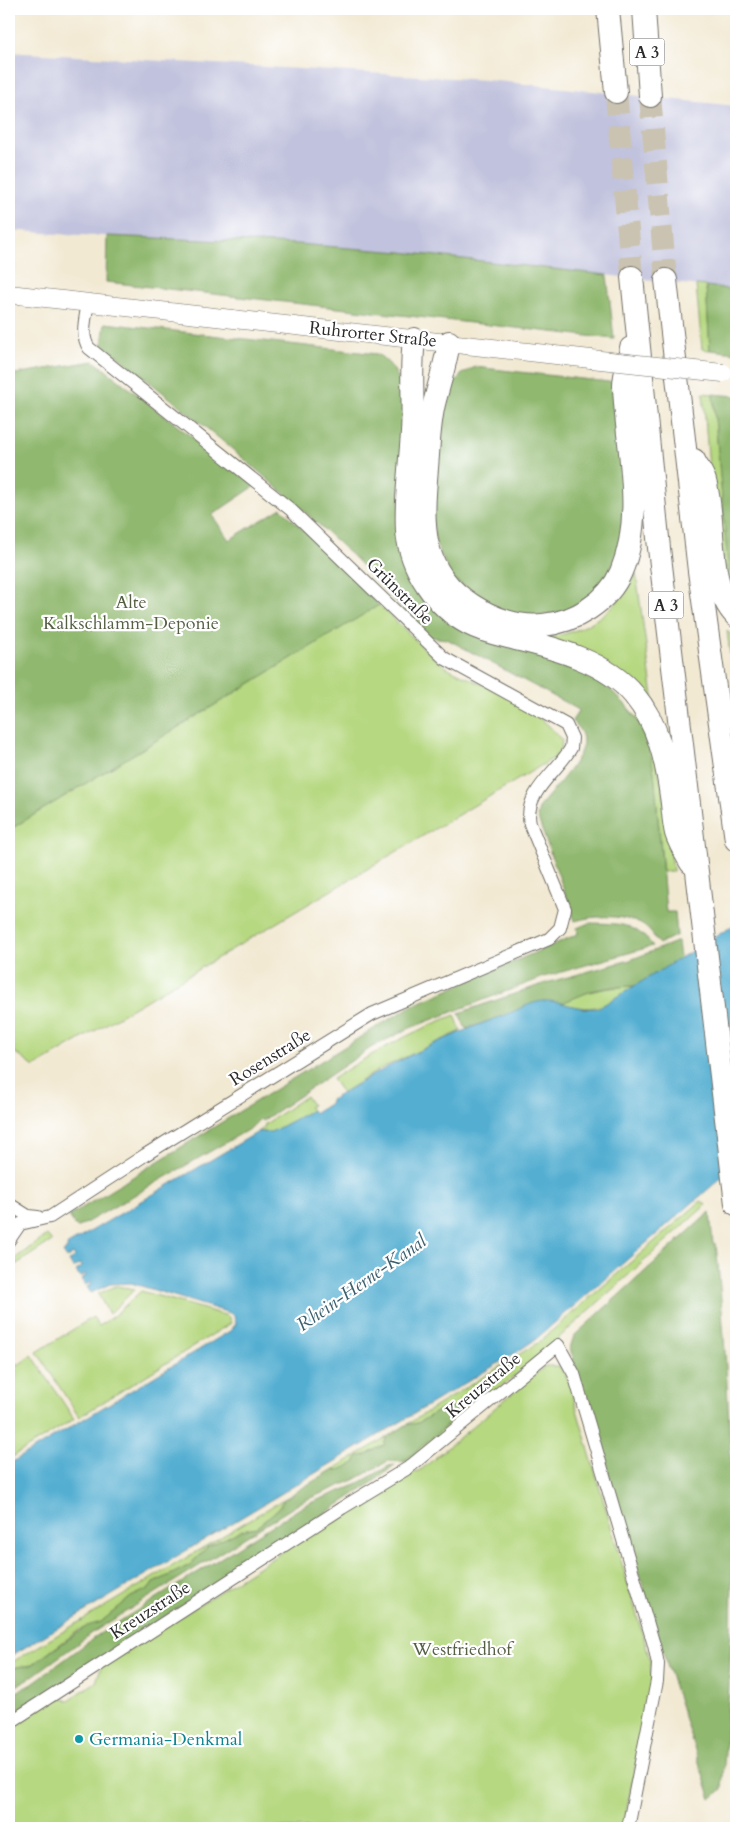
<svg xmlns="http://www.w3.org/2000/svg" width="745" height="1837" viewBox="0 0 745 1837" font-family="Cardo,serif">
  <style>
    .industrial { fill: #c1c2dd }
    .green { fill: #b6d880; stroke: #708256 }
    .forest { fill: #90b86e; stroke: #5e724c }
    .water { fill: #53aed1; stroke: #3f6c7e }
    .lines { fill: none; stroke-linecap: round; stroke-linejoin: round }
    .motorway-tunnel { stroke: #cac3b1; stroke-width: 22; stroke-dasharray: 22 11; stroke-linecap: butt }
    .minor-casing { stroke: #716e66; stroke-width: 14 }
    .secondary-casing { stroke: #716e66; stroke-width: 19 }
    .motorway-casing { stroke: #716e66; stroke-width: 24 }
    .minor { stroke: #fff; stroke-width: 12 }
    .secondary { stroke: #fff; stroke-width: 18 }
    .motorway { stroke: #fff; stroke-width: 22 }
    .secondary-bridge-casing { stroke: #716e66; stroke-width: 19; stroke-linecap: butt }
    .secondary-bridge { stroke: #fff; stroke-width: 18 }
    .culture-dot { fill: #0f9aa8; stroke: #fff; stroke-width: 2 }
    .labels { text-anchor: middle; stroke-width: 4.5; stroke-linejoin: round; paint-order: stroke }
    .shield { fill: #fff; stroke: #6b6b6b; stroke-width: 1 }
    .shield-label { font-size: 16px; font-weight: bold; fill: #2b2b2b }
    .street-label { font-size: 18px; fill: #2b2b2b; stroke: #fff }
    .park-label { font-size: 18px; fill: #555f44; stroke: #fff }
    .culture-label { font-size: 18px; fill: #0d838f; stroke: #fff; text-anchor: start }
    .water-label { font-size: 19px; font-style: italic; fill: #3b5f6d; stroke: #fff }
  </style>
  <rect width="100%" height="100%" fill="#fff"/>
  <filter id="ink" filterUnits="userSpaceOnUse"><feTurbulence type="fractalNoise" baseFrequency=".02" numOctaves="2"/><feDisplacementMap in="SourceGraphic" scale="10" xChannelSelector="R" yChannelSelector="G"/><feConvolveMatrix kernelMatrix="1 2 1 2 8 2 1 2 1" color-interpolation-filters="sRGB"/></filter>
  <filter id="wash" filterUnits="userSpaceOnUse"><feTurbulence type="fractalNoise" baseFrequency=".0096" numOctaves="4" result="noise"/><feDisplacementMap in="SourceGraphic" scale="20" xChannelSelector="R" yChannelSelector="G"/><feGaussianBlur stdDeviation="1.12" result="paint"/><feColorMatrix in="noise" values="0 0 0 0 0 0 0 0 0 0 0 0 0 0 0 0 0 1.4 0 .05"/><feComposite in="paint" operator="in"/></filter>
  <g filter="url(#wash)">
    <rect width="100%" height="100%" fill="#f2e9d3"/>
    <path class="industrial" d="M9,52L487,80L736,106V290L401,252L297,244L57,234L9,230Z"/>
    <g class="green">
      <path d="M696,285L706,286L710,350L702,349Z"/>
      <path d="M703,393L713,394L728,567L736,591V605L729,593L710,480Z"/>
      <path d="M636,573L655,711L548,637C586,633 620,608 636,573Z"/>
      <path d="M379,605L433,657L446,667C483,686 538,706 562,741L561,748L554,758L34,1067L9,1048V830Z"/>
      <path d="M727,631L736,639V698Z"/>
      <path d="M625,704L642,724L653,746L666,806L673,871L663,872L654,772Z"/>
      <path d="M636,986C601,1007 601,1012 560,1004C583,991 608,987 636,986Z"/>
      <path d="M455,1015L461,1031L382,1068L342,1093L332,1079C372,1053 411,1032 455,1015Z"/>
      <path d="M306,1096L312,1105L308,1107L312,1110L271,1132H258L265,1127L264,1125Z"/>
      <path d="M701,1201L706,1205L540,1355L408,1462H403L460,1414L461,1410L441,1409L418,1423L406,1425L539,1342Z"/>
      <path d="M47,1235L52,1241L9,1269V1263Z"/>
      <path d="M116,1286L135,1289L109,1314L98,1294Z"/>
      <path d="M141,1291L228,1316L231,1323L79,1417L37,1352L93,1317L99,1326L116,1314Z"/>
      <path d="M32,1355L74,1419L9,1459V1366L15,1362L18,1365Z"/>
      <path d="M545,1366H559L568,1379L650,1660L652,1682L623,1828H9V1730L54,1698L69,1700L96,1682L101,1667L386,1486L422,1469Z"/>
      <path d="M387,1437L384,1445C368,1451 350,1474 332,1470Z"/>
      <path d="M284,1499L279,1508L257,1527L242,1530L207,1547L190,1565L152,1584L148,1589L131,1597L101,1622L79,1630L32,1665L17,1667L9,1672V1664Z"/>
    </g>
    <g class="forest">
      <path d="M107,236L297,244L401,252L607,275L614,339L106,282Z"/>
      <path d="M706,286L736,290V353L710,350Z"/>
      <path d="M105,323L377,354C396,366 401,381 405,403L398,533L550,658L580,670L608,687L625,704L640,725L650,751L654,772L666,912H675L677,935L659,944C655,938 650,930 644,926C625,914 596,915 575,921L537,816L540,806C551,792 584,758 583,741C583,733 578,727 572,721L579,710L447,639L429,637C399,607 371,573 340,544C264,473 183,408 102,344Z"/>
      <path d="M94,361L255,486L212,515L229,540L281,508L379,605L9,830V375Z"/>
      <path d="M475,367L618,383L626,472L620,544L609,574L592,595L566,611L540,616L516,614L491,607L451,576L436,544L431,513L445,395L462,374Z"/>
      <path d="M713,394L736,396V591L728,567Z"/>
      <path d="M589,923C618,924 633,921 653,946L544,977L410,1028L372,1047L262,1121L260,1119L251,1128L77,1228L69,1216L411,1006L578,934L577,928Z"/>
      <path d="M678,941L680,959L636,986L612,987L591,991L560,1004L544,1001L466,1029L459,1013L546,983L630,960Z"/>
      <path d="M710,1212L713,1244H716C734,1425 738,1608 722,1789L711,1799L669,1671L570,1348L574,1336Z"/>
      <path d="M454,1407L461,1410L460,1414L403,1462L388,1461L354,1480L303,1501L95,1631L27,1680L9,1690V1672L17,1667L32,1665L87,1626L101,1622L131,1597L148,1589L152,1584L190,1565L207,1547L242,1530L257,1527L279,1508L284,1499L332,1470L337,1471L355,1463L358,1456L366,1455L384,1445L387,1437L406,1425L418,1423L441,1409Z"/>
      <path d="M395,1465L369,1485L9,1717V1696L30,1685L98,1635L305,1505L356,1485L389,1466Z"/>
    </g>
    <path class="water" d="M736,924V1165L536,1339L517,1352L9,1657V1464L230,1331L236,1324L234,1316L230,1313L131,1283L110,1284L91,1293L87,1287L92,1284L91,1282L85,1285L81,1279L86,1276L85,1274L80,1277L76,1271L82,1267L80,1264L73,1268L69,1261L75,1257L73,1254L67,1258L63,1252L68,1248L66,1246L258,1132H271L312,1110L315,1113L331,1103V1100C387,1065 443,1037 505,1015C516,1011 532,1001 544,1001C564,1000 581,1013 600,1007Z"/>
  </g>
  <g filter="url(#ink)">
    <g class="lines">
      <g class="motorway-tunnel">
        <path d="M616,92L632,277"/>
        <path d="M650,96L666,280"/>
      </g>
      <defs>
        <g id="minor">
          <path d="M9,1204L28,1216L38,1217"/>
          <path d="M9,1240L20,1224L50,1217L145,1155L372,1014L549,939L560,928L565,909L530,824C523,793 557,772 571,748L572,738L566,725L444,658L290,509L89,348C80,335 86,316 88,303"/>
          <path d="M9,1723L342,1508L408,1468L558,1345L574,1374L654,1645L658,1664L657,1681L628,1828"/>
        </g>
        <path id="secondary" d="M9,294L591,359"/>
        <g id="motorway">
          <path d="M608,9L616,92"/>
          <path d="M644,9L650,96"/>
          <path d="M632,277L659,548L736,1204"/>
          <path d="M666,280L699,571L736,840"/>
          <path d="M414,339C410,370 414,401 412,433C410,465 405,498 407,531C410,568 436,607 469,624C484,632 500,635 516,639C555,648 607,662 634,695C658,724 666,759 671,796C673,808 673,821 676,833C679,843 686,854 691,863"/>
          <path d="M449,342C446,362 440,381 435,400C429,422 429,446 427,468C422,523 419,572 472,605C492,618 519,628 543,625C575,622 608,602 621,572C646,512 626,448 624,386C624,374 629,360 631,348"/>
          <path d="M694,460C697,467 703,474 705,481C717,521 705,584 736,616"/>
        </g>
      </defs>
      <use href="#minor" class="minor-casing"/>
      <use href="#secondary" class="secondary-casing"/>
      <use href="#motorway" class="motorway-casing"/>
      <use href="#minor" class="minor"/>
      <use href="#secondary" class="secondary"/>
      <use href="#motorway" class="motorway"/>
      <defs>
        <path id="secondary-bridge" d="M591,359L723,373"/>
      </defs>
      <use href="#secondary-bridge" class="secondary-bridge-casing"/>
      <use href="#secondary-bridge" class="secondary-bridge"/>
    </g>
  </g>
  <circle class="culture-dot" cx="79" cy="1739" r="5"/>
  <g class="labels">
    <g class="shield">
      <rect x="629.5" y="38.5" width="35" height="27" rx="4"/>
      <rect x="648.5" y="591.5" width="35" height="27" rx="4"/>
    </g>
    <g class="shield-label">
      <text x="647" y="58">A 3</text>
      <text x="666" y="611">A 3</text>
    </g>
    <g class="street-label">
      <text transform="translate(373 334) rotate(6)" y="6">Ruhrorter Straße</text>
      <text transform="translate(400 591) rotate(45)" y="6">Grünstraße</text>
      <text transform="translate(270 1057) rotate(-32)" y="6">Rosenstraße</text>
      <text transform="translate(483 1385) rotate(-40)" y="6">Kreuzstraße</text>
      <text transform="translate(150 1610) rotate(-33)" y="6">Kreuzstraße</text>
    </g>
    <g class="park-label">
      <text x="131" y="608">Alte<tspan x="131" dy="21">Kalkschlamm-Deponie</tspan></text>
      <text x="462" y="1655">Westfriedhof</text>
    </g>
    <g class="culture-label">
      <text x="89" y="1745">Germania-Denkmal</text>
    </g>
    <g class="water-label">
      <text transform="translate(361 1282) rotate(-35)" y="7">Rhein-Herne-Kanal</text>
    </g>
  </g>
  <rect width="745" height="1837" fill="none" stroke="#fff" stroke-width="30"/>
</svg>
